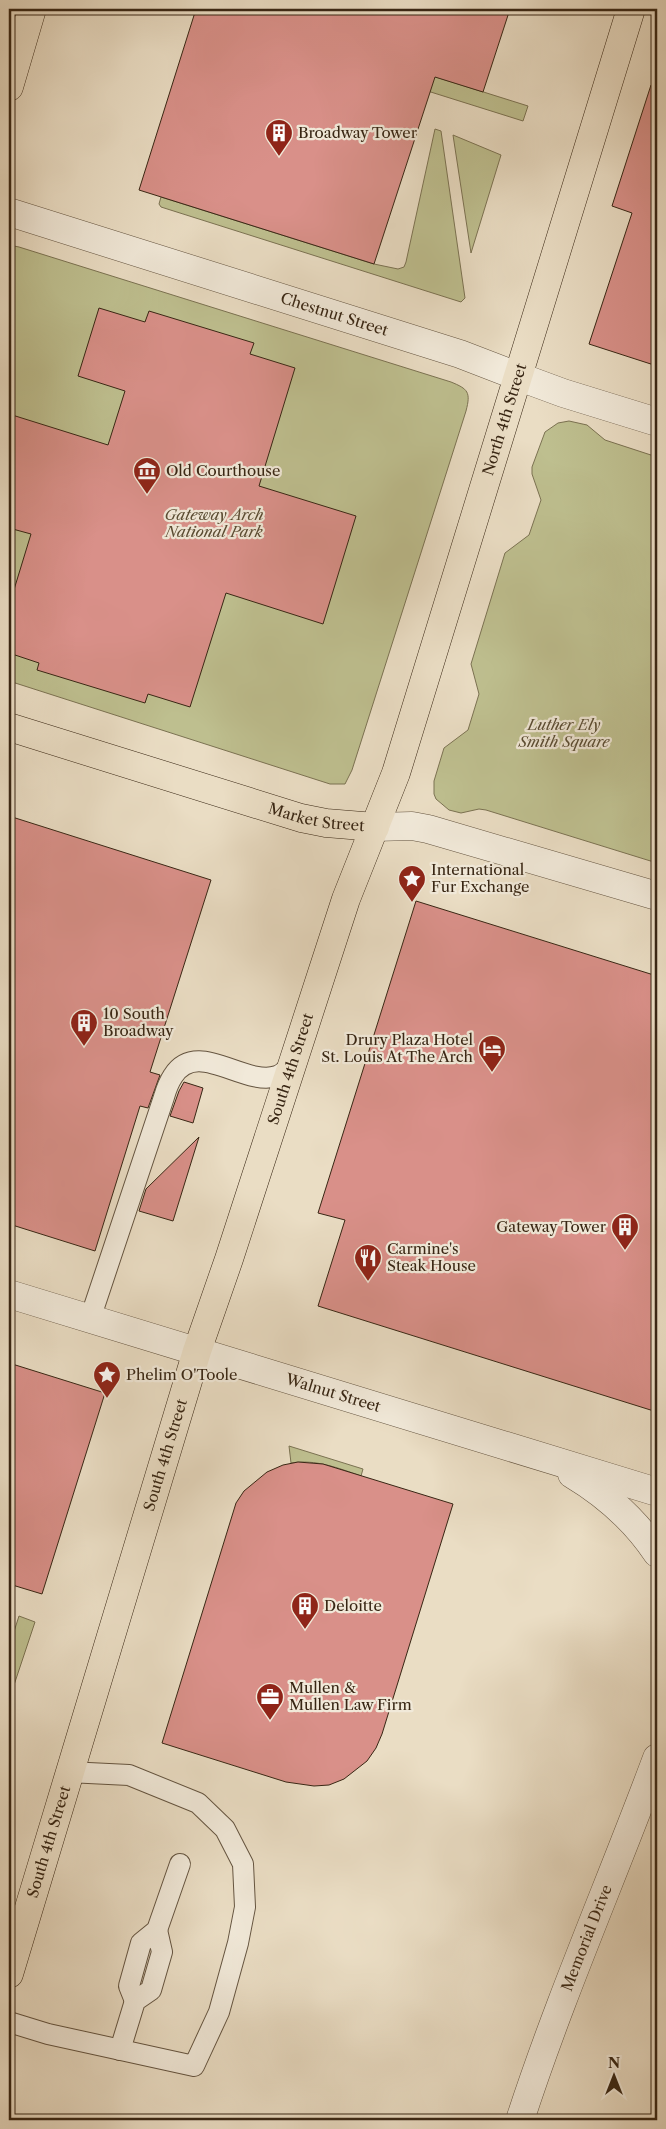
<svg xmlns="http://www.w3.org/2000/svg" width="666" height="2129" viewBox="0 0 666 2129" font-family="'Libre Caslon Text',serif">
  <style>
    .green { fill: #bebf8f; stroke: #7b7252 }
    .building { fill: #d99089; stroke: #382614 }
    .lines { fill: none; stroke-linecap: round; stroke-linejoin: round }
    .service-casing { stroke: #645440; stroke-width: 22 }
    .minor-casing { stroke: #645440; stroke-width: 29 }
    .tertiary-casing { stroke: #645440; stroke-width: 29 }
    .primary-casing { stroke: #382614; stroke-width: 29 }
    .service { stroke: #f1e9d9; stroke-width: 20 }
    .minor { stroke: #f1e9d9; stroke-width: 28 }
    .tertiary { stroke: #f1e9d9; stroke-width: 28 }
    .primary { stroke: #eaddc4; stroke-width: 28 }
    .labels { text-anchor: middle; stroke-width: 4.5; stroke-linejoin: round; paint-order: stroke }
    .poi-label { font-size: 15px; fill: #382614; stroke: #f1e9d9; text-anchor: start }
    .street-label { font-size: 15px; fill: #382614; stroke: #f1e9d9 }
    .park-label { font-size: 15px; font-style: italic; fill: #5a4c33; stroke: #f1e9d9 }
  </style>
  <rect width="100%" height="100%" fill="#eaddc4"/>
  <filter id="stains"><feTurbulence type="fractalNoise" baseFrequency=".004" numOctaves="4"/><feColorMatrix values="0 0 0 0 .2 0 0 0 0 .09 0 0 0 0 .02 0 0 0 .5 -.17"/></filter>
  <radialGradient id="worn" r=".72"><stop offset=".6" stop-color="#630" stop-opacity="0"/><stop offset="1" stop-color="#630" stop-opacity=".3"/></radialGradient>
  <g class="green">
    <path d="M388,62L528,106L523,121L383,77Z"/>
    <path d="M435,129L441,131L465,298L461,302L161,207L159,204L161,197L374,264L398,269L404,267L406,262Z"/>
    <path d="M453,135L501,155L471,253Z"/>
    <path d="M9,245L19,247L451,382C468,389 471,392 466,411L352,770L345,784H330L9,681Z"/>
    <path d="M569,421L587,425L605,440L657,457V863L486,810L479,809L461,813L449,810L436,799L434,794V781L444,748L468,730L479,694L471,664L505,553L529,535L541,500L532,474V467L545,432L558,423Z"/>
    <path d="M289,1446L363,1469L361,1476C338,1468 316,1459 291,1463Z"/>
    <path d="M19,1616L35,1622L10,1697L9,1647Z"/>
  </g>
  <g class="building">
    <path d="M196,9H510L483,92L435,77L374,264L139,190Z"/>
    <path d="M651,85L657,86V366L589,344L632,213L612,206Z"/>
    <path d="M99,308L145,322L149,311L254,343L250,354L295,368L259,486L356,516L323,624L226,593L190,707L148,694L145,703L37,670L39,663L9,653V606L31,534L9,528V414L108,445L125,391L78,376Z"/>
    <path d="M9,816L211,880L150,1072L160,1075L148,1108L140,1106L95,1251L9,1224Z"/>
    <path d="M416,901L657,976V1412L318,1306L345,1220L318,1213Z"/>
    <path d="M184,1082L203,1088L193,1123L170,1116L179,1091Z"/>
    <path d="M199,1137L173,1221L139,1211L146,1189Z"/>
    <path d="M9,1363L105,1393L42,1594L9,1584Z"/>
    <path d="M298,1462L323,1464L453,1504L382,1734L376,1748L367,1761L344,1779L329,1785L314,1786L286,1782L162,1743L236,1503L244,1491L267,1472L283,1465Z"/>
  </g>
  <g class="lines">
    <defs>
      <g id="service">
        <path d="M90,1319L164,1097C166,1090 169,1082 173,1076C197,1038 244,1087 277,1076C283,1074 288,1068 292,1064"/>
        <path d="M135,2001L129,1986L141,1943L157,1930L180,1864"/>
        <path d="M9,2022L48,2034L194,2066L219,2012L238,1943L245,1907L243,1864L225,1829L198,1803L129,1775L68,1772"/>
        <path d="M120,2050L135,2001L151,1990L162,1952L157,1930"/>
      </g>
      <g id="minor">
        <path d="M517,376L563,393L657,422"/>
        <path d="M375,827L412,826L428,829L657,896"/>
      </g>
      <g id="tertiary">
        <path id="s1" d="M9,212L460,354L517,376"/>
        <path id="s2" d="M9,1294L657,1492"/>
        <path d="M572,1474C607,1495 635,1520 657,1553"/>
        <path id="s3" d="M520,2120C560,1997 612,1879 657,1758"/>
      </g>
      <g id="primary">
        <path d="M9,87L32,9"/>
        <path id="s4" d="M9,727L301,818L326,823L375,827"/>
        <path id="s5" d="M9,1974L197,1351L229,1259L346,899L396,773L631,9"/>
      </g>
    </defs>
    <use href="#service" class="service-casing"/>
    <use href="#minor" class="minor-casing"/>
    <use href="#tertiary" class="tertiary-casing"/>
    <use href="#primary" class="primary-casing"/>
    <use href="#service" class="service"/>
    <use href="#minor" class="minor"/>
    <use href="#tertiary" class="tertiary"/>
    <use href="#primary" class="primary"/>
  </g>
  <defs>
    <symbol id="building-pin" viewBox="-11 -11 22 30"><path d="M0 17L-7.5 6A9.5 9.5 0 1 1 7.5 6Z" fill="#8f2418" stroke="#f1e9d9"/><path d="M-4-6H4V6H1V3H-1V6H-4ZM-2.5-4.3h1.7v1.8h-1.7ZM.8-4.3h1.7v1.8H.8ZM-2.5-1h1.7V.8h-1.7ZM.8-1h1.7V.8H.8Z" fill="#fff"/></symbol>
    <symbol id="museum-pin" viewBox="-11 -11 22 30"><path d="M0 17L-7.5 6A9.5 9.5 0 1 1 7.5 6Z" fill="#8f2418" stroke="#f1e9d9"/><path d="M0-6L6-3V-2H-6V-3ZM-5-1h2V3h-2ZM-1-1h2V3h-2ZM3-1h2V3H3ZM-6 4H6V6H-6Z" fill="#fff"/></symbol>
    <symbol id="sight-pin" viewBox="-11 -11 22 30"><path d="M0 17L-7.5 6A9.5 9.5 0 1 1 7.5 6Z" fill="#8f2418" stroke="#f1e9d9"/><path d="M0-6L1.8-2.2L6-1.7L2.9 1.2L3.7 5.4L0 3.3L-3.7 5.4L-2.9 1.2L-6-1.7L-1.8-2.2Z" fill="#fff"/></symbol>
    <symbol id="hotel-pin" viewBox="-11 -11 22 30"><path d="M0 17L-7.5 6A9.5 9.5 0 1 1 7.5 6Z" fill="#8f2418" stroke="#f1e9d9"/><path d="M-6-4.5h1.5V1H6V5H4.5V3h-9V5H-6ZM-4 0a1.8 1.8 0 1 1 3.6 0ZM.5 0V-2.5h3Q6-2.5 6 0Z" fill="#fff"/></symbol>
    <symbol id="restaurant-pin" viewBox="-11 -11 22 30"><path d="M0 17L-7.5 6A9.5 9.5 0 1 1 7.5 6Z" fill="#8f2418" stroke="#f1e9d9"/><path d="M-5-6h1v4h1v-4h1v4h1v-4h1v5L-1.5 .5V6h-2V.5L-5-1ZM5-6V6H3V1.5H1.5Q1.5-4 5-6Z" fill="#fff"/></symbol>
    <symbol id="office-pin" viewBox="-11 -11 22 30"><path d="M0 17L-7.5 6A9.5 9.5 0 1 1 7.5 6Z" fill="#8f2418" stroke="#f1e9d9"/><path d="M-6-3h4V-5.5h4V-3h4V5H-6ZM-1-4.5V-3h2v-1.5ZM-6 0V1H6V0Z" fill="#fff"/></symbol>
  </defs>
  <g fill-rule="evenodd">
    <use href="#building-pin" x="263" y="117" width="32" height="43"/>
    <use href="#museum-pin" x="131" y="455" width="32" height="43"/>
    <use href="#sight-pin" x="396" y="863" width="32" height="43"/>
    <use href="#building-pin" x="68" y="1007" width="32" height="43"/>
    <use href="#hotel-pin" x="476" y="1033" width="32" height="43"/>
    <use href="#building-pin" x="609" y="1211" width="32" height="43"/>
    <use href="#restaurant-pin" x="352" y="1242" width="32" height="43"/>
    <use href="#sight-pin" x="91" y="1359" width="32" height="43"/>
    <use href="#building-pin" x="289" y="1590" width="32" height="43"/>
    <use href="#office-pin" x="254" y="1681" width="32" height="43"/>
  </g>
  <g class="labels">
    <g class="poi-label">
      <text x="298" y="138">Broadway Tower</text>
      <text x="166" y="476">Old Courthouse</text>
      <text x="431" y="875">International<tspan x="431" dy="17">Fur Exchange</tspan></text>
      <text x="103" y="1019">10 South<tspan x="103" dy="17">Broadway</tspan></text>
      <text x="473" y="1045" text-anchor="end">Drury Plaza Hotel<tspan x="473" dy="17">St. Louis At The Arch</tspan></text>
      <text x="606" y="1232" text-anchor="end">Gateway Tower</text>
      <text x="387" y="1254">Carmine's<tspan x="387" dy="17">Steak House</tspan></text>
      <text x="126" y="1380">Phelim O'Toole</text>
      <text x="324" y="1611">Deloitte</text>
      <text x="289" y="1693">Mullen &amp;<tspan x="289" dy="17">Mullen Law Firm</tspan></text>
    </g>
    <g class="street-label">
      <text dy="5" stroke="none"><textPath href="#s1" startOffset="341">Chestnut Street</textPath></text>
      <text dy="5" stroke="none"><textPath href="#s5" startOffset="1632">North 4th Street</textPath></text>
      <text dy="5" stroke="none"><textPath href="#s4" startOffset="321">Market Street</textPath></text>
      <text dy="5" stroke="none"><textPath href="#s5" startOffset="948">South 4th Street</textPath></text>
      <text dy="5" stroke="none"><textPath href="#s2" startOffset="339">Walnut Street</textPath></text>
      <text dy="5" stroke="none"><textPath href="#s5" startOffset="542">South 4th Street</textPath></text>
      <text dy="5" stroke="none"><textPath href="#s5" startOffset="138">South 4th Street</textPath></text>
      <text dy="5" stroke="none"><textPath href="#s3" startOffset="194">Memorial Drive</textPath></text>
    </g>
    <g class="park-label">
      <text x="214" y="520">Gateway Arch<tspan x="214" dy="17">National Park</tspan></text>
      <text x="564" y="730">Luther Ely<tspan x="564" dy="17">Smith Square</tspan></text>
    </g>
  </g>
  <rect width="666" height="2129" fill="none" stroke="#eaddc4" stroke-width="30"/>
  <rect x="10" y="10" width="646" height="2109" fill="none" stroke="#382614" stroke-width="2.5"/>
  <rect x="15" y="15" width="636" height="2099" fill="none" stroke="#382614"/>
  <g transform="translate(614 2076)" stroke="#f1e9d9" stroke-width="4" paint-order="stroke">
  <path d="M0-4L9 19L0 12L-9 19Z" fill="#382614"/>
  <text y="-8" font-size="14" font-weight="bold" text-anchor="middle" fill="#382614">N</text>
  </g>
  <rect width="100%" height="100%" filter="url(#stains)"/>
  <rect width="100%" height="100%" fill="url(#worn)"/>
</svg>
